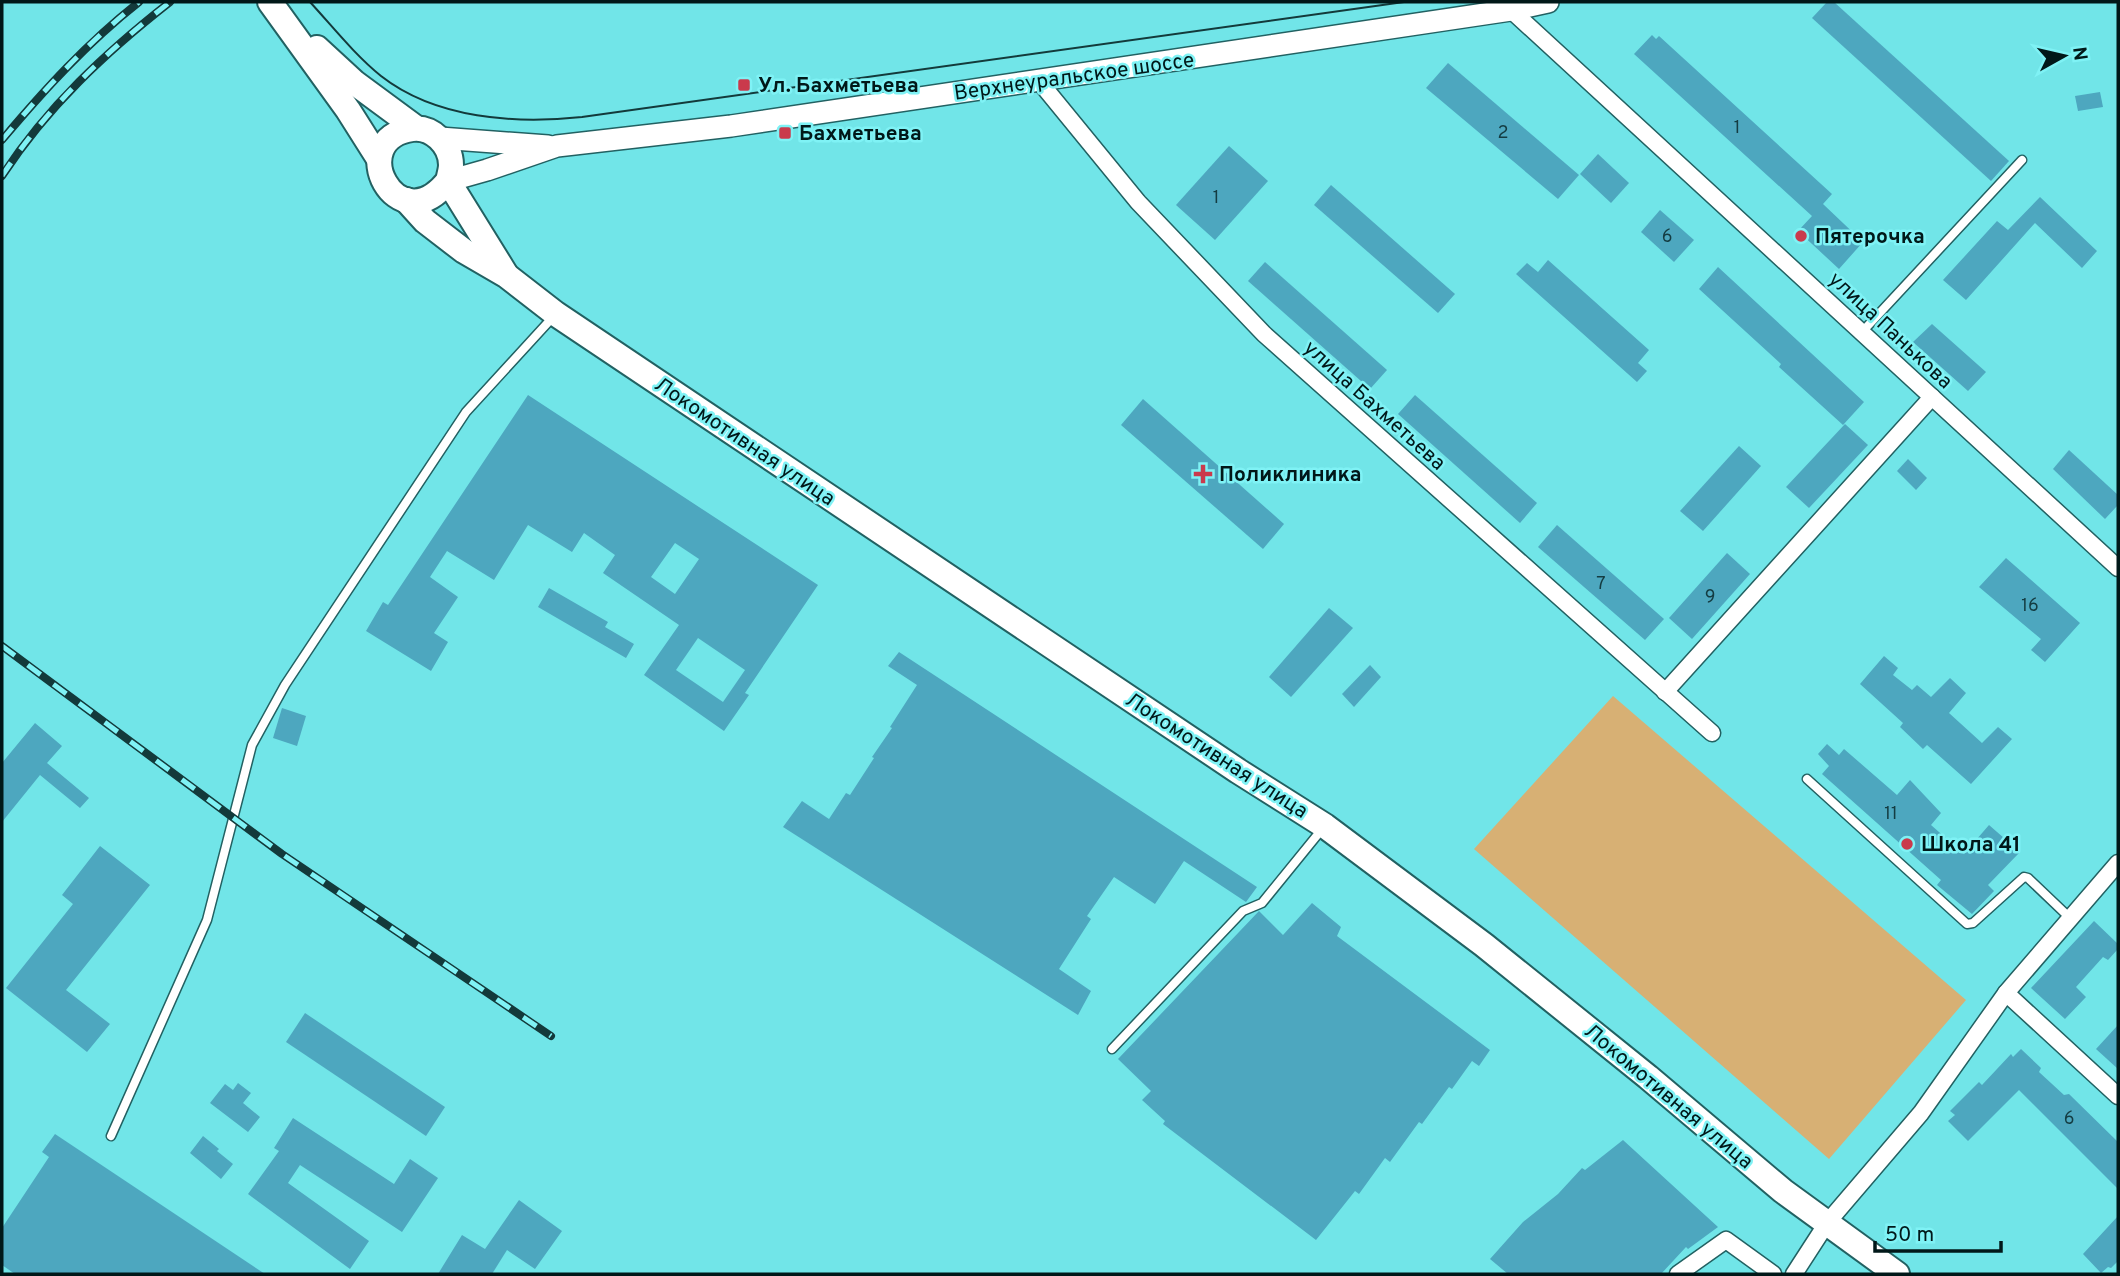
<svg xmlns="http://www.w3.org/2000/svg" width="2120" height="1276" viewBox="0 0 2120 1276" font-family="Overpass,sans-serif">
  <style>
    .green { fill: #d7b074 }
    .building { fill: #4da7bf; fill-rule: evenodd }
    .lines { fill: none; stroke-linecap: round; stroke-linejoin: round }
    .lane-casing { stroke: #226162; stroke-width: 11 }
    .street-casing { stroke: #226162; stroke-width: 19 }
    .secondary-casing { stroke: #226162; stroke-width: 24 }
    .primary-casing { stroke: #226162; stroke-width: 28 }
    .lane { stroke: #fff; stroke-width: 8 }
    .street { stroke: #fff; stroke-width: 16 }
    .secondary { stroke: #fff; stroke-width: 21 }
    .primary { stroke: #fff; stroke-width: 24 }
    .tram { stroke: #133a3b; stroke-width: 2 }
    .rail-casing { stroke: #133a3b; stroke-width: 8 }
    .rail { stroke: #7ff2f5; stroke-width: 5; stroke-dasharray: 16; stroke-linecap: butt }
    .poi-dot { fill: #ca3a4c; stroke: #7ff2f5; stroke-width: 2.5 }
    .labels { text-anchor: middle; stroke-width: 5; stroke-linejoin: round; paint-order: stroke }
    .number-label { font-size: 18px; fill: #143c42 }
    .street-label { font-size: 21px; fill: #011819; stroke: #7ff2f5 }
    .poi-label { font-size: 21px; font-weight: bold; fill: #011819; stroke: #7ff2f5; text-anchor: start }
  </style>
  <rect width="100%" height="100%" fill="#71e5e8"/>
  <path class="green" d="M1613,696L1966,1000L1829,1159L1474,849Z"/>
  <g class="building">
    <path d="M1827,2H1834L2009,161L1991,181L1812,18Z"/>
    <path d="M1652,35L1656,39L1659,36L1832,194L1823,204L1863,242L1839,269L1798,231L1812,216L1634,54Z"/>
    <path d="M1448,63L1579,175L1558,199L1426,88Z"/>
    <path d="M2100,92L2103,107L2078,111L2075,96Z"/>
    <path d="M1229,146L1268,181L1215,240L1176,205Z"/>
    <path d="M1598,154L1629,183L1611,203L1580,174Z"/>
    <path d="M1331,185L1455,294L1438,313L1314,205Z"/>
    <path d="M2040,197L2097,251L2082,268L2035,223L1966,300L1943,280L1997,221L2008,230Z"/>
    <path d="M1660,210L1694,240L1674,262L1641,232Z"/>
    <path d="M1548,260L1649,350L1638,363L1647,371L1637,382L1516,274L1527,263L1538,272Z"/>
    <path d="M1265,262L1387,370L1370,389L1248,281Z"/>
    <path d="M1718,267L1864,402L1843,425L1779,367L1781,364L1699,289Z"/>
    <path d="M1932,324L1986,372L1968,391L1913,342Z"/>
    <path d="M528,395L818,585L745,693L749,695L724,731L644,675L679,625L603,573L615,555L584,533L572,552L528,525L494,580L447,551L430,577L458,597L434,633L448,642L431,671L366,631L383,602L388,605ZM675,543L699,559L675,594L651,577ZM698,638L745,670L723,702L676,670Z"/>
    <path d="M1415,395L1537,503L1520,523L1398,414Z"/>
    <path d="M1143,399L1284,524L1263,549L1121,425Z"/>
    <path d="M1845,424L1868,445L1809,508L1786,487Z"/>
    <path d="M1739,446L1761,466L1703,531L1680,511Z"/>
    <path d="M2069,450L2118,495V505L2105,519L2053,469Z"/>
    <path d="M1908,459L1927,478L1916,490L1897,471Z"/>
    <path d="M1557,525L1664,619L1645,640L1538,547Z"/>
    <path d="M1727,553L1750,574L1692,639L1669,618Z"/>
    <path d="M2006,558L2080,623L2045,662L2031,650L2041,639L1979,587Z"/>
    <path d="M549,588L608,622L605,627L634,644L626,658L538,607Z"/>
    <path d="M1329,608L1353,628L1291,697L1269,677Z"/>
    <path d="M899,652L1257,887L1246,902L1184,861L1155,904L1114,877L1087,916L1091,919L1059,969L1091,991L1078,1015L783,827L802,801L829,819L846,793L850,795L874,758L872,757L892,728L890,727L917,685L888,666Z"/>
    <path d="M1884,656L1898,668L1893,675L1912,690L1917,685L1931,697L1950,678L1966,693L1949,713L1982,743L1998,727L2012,739L1971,784L1927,745L1923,749L1900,727L1903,723L1860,684Z"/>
    <path d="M1370,665L1381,677L1354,707L1342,694Z"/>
    <path d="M282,708L306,716L297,746L273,738Z"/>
    <path d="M35,723L62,746L47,763L89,798L80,808L40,775L2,822V763Z"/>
    <path d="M1827,744L1839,755L1844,749L1897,795L1910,780L1941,813L1931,825L1964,854L1989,825L2020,852L1988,885L1994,891L1972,914L1937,885L1941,880L1822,774L1829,766L1818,754Z"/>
    <path d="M100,846L150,885L66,990L110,1024L87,1052L6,988L73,904L62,895Z"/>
    <path d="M1312,903L1341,927L1337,936L1490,1050L1479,1066L1472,1061L1452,1089L1449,1087L1422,1124L1419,1122L1390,1162L1385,1158L1359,1194L1355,1191L1316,1240L1163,1124L1165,1121L1142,1100L1151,1091L1118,1059L1259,911L1283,935Z"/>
    <path d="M2094,921L2118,944V949L2108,960L2103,957L2076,987L2086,997L2065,1019L2031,988Z"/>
    <path d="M305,1013L445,1107L426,1136L286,1042Z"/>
    <path d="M2118,1025V1069L2096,1049Z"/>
    <path d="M2021,1049L2041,1068L2039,1072L2064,1095L2069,1094L2118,1142V1189L2019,1090L1968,1141L1948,1121L1955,1115L1950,1111L1979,1082L1982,1085L2011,1054L2013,1057Z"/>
    <path d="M238,1083L251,1093L243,1103L260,1117L248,1132L210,1103L225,1084L233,1090Z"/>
    <path d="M293,1118L394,1184L410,1159L438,1178L402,1232L300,1165L288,1183L369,1241L350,1269L248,1194L279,1151L274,1148Z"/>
    <path d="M55,1134L265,1274H15L2,1265V1228L49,1157L42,1152Z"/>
    <path d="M203,1136L219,1149L217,1151L233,1164L221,1179L190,1153Z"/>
    <path d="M1623,1140L1718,1227L1688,1249L1686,1247L1661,1274H1508L1490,1259L1523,1222L1558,1194L1582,1168L1585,1170Z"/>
    <path d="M519,1200L562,1231L535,1269L507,1250L492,1274H438L462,1235L485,1249Z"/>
    <path d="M2118,1216V1261L2111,1268L2108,1267L2101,1273L2083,1254Z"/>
  </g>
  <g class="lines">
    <defs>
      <g id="lane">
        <path d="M1862,332L2022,160"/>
        <path d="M1807,779L1967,924L1973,923L2024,877L2028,878L2070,918"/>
        <path d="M1112,1049L1243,911L1262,903L1323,828"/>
        <path d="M111,1136L207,920L252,745L285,685L466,412L553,317"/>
      </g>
      <g id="street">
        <path d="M1511,10L2118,568"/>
        <path d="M1039,81L1138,202L1264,334L1712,733"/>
        <path d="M1665,692L1932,397"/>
        <path d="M2006,993L2118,1096"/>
        <path d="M1678,1274L1726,1240L1773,1274"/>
        <path d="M1794,1274L1827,1223L1921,1113L2006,993L2118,863"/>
      </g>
      <g id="secondary">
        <path d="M440,138L548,146"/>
        <path d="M448,181L487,170L557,146L731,126L1511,10L1548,2"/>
      </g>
      <g id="primary">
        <path d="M270,2L348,110L379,159"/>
        <path d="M317,48L355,83L416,128"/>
        <path d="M448,181C397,245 343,139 412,129C432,126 451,145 451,165C451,170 449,176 448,181L505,273"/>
        <path d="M406,200L425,221L464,251L507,276L556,314L1238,771L1325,826L1484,945L1648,1077L1783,1191L1897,1274"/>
      </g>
    </defs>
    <use href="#lane" class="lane-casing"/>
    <use href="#street" class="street-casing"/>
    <use href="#secondary" class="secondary-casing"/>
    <use href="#primary" class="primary-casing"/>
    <use href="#lane" class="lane"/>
    <use href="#street" class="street"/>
    <use href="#secondary" class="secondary"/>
    <use href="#primary" class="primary"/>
    <path class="tram" d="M310,2C333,27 354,54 381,76C436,119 515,124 582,117L1404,2"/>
    <defs>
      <g id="rail">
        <path d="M2,140C44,90 87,43 139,2"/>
        <path d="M2,176C47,107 106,52 170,2"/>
        <path d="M2,646L282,854L551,1036"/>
      </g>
    </defs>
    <use href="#rail" class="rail-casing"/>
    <use href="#rail" class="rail"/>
  </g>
  <g class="poi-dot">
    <rect x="737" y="78" width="14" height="14" rx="3.5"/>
    <rect x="778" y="126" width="14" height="14" rx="3.5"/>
    <circle cx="1801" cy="236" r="7"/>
    <path d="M1199.5 463.5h7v7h7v7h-7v7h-7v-7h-7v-7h7z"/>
    <circle cx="1907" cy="844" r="7"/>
  </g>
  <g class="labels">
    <g class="number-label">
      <text x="1737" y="133">1</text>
      <text x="1503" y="138">2</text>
      <text x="1216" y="203">1</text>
      <text x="1667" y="242">6</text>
      <text x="1601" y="589">7</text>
      <text x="1710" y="602">9</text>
      <text x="2030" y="611">16</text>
      <text x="1891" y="819">11</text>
      <text x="2069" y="1124">6</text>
    </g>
    <g class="street-label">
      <text transform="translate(1074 76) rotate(-8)" y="7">Верхнеуральское шоссе</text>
      <text transform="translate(1891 330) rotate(43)" y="7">улица Панькова</text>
      <text transform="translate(1375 405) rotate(42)" y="7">улица Бахметьева</text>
      <text transform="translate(745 441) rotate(34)" y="7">Локомотивная улица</text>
      <text transform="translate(1217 755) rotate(33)" y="7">Локомотивная улица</text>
      <text transform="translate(1669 1096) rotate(40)" y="7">Локомотивная улица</text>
    </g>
    <g class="poi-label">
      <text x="758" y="92">Ул. Бахметьева</text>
      <text x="799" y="140">Бахметьева</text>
      <text x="1815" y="243">Пятерочка</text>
      <text x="1219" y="481">Поликлиника</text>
      <text x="1921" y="851">Школа 41</text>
    </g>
  </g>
  <rect width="2120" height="1276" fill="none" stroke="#011819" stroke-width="7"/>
  <g transform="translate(2064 56) rotate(82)" stroke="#7ff2f5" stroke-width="5" paint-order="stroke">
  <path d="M0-5L12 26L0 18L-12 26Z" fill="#011819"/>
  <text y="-10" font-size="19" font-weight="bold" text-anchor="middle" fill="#011819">N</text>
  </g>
  <path d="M1875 1241v10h126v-10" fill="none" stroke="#011819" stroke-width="3.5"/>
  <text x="1885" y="1241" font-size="21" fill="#011819" stroke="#7ff2f5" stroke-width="5" paint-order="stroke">50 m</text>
</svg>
